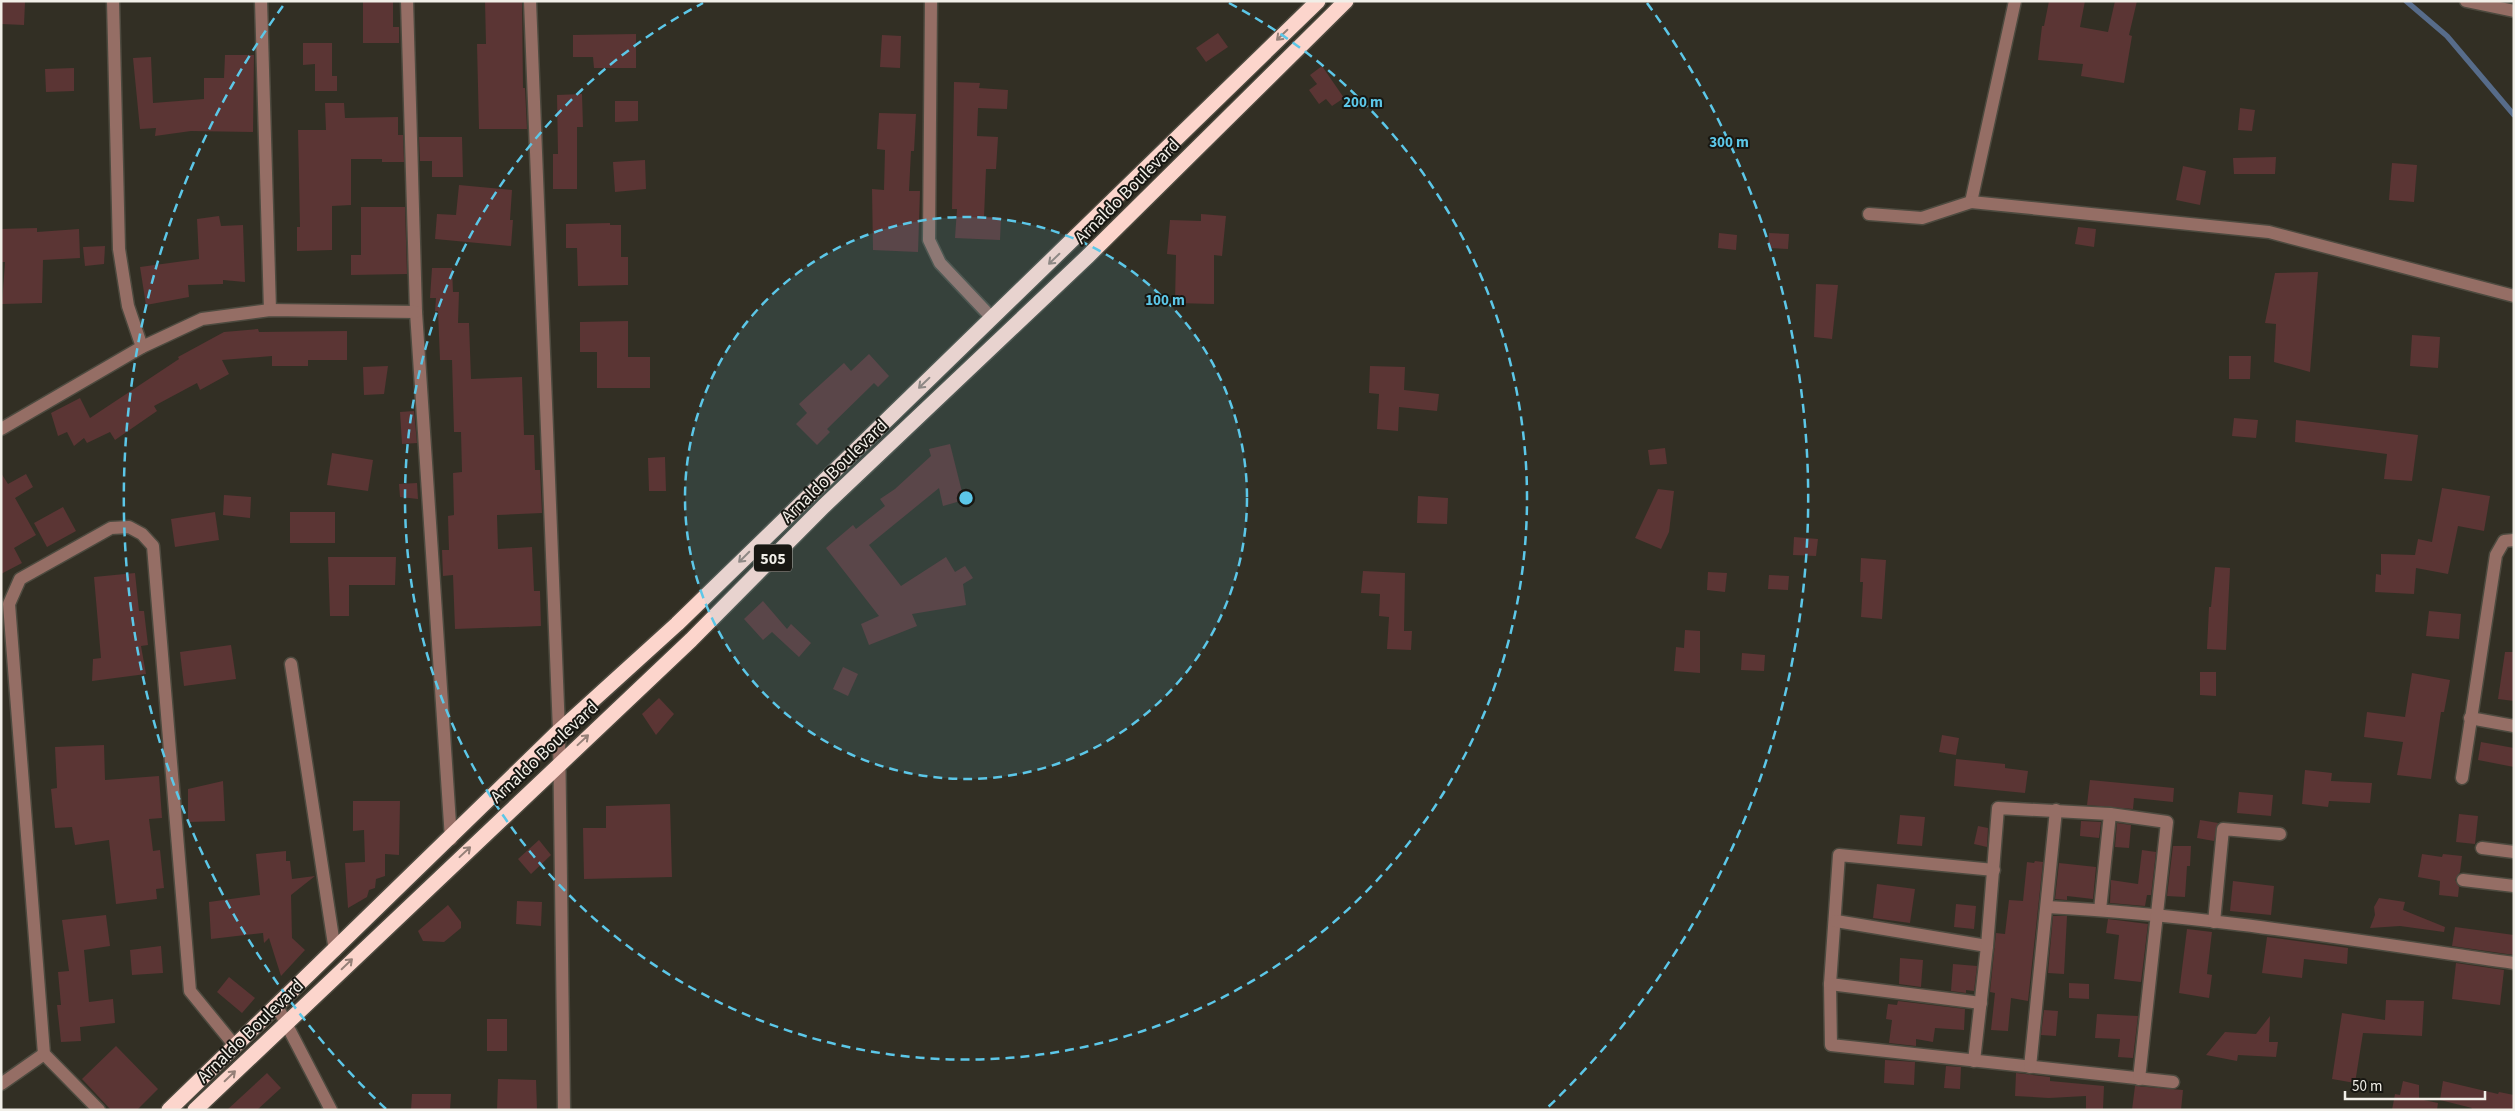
<svg xmlns="http://www.w3.org/2000/svg" width="2515" height="1111" viewBox="0 0 2515 1111" font-family="'Source Sans 3',sans-serif">
  <style>
    .lines { fill: none; stroke-linecap: round; stroke-linejoin: round }
    .stream { stroke: #576c8a; stroke-width: 5.5 }
    .building { fill: #5b3534 }
    .minor-casing { stroke: #4d4a3f; stroke-width: 15 }
    .highway-casing { stroke: #4d4a3f; stroke-width: 18 }
    .minor { stroke: #956e65; stroke-width: 12 }
    .highway { stroke: #fcd5cc; stroke-width: 15 }
    .oneway { stroke: #958078 }
    .ring { fill: none; stroke: #5cc7e8; stroke-width: 2.5; stroke-dasharray: 9 6 }
    .labels { text-anchor: middle; stroke-width: 4; stroke-linejoin: round; paint-order: stroke }
    .shield { fill: #181712; stroke: #b0aea8; stroke-width: 1 }
    .shield-label { font-size: 16px; font-weight: bold; fill: #f1efe8 }
    .street-label { font-size: 18px; fill: #f1efe8; stroke: #181712 }
    .centre { fill: #5cc7e8; stroke: #181712; stroke-width: 2.5 }
    .ring-label { font-size: 15px; text-anchor: middle; font-weight: bold; fill: #5cc7e8; stroke: #181712; stroke-width: 4; stroke-linejoin: round; paint-order: stroke }
  </style>
  <rect width="100%" height="100%" fill="#322f24"/>
  <g class="lines">
    <path class="stream" d="M2406,1L2447,36L2514,115"/>
  </g>
  <g class="building">
    <path d="M1,1L25,2L24,25L1,24Z"/>
    <path d="M363,1H393V27H399V43H363Z"/>
    <path d="M485,1H522L523,88H525L527,129H479L477,44H486Z"/>
    <path d="M2049,1H2085L2080,27L2108,32L2115,1H2137L2129,35L2132,36L2124,83L2081,76L2083,64L2038,60L2042,26H2044Z"/>
    <path d="M1218,33L1228,47L1206,62L1196,48Z"/>
    <path d="M636,34V68H594L593,57H573V35Z"/>
    <path d="M882,35L901,36L900,68L880,67Z"/>
    <path d="M303,43H332V76H337V91H315V64L303,65Z"/>
    <path d="M225,55H254L253,132L191,131L155,136L156,128L140,129L133,58L151,57L153,103L204,99V78H224Z"/>
    <path d="M1322,66L1344,98L1332,106L1326,99L1319,104L1309,90L1317,84L1310,75Z"/>
    <path d="M74,68V91L46,92L45,69Z"/>
    <path d="M954,82L980,83L979,88L1008,90L1007,109L978,108L977,136L998,137L996,169H986L984,217H1001L1000,240L955,238L957,209H952Z"/>
    <path d="M582,94L583,127H577V189H553V154H558L557,95Z"/>
    <path d="M615,101H638V121L615,122Z"/>
    <path d="M325,103H344L345,118L398,117V135H403L404,162H382V159H351V205L332,206V250L297,251V227H300L298,130H326Z"/>
    <path d="M2240,108L2255,110L2252,131L2238,130Z"/>
    <path d="M879,113L916,114L914,151H911L909,191H920L918,252L873,250L872,189L884,190L885,150L877,149Z"/>
    <path d="M419,137H462L463,177H432V161H420Z"/>
    <path d="M2276,157L2275,174H2234L2233,158Z"/>
    <path d="M645,160L646,189L615,192L613,162Z"/>
    <path d="M2392,163L2417,165L2414,202L2389,200Z"/>
    <path d="M2183,166L2206,171L2200,205L2176,200Z"/>
    <path d="M459,185L512,190L510,220H513L511,246L435,239L437,214L456,215Z"/>
    <path d="M361,207H405L407,274L351,275V255H361Z"/>
    <path d="M1201,214L1226,216L1222,256L1214,255V304L1175,303L1176,255L1167,254L1170,220L1201,221Z"/>
    <path d="M219,216L221,226L243,225L245,282L223,280V284L188,285L189,297L146,305L140,267L199,259L197,219Z"/>
    <path d="M610,223V225H621V257H628V285L578,286L577,248H566V224Z"/>
    <path d="M2078,227L2096,229L2094,247L2075,244Z"/>
    <path d="M37,228V232L79,229L80,258L43,260L42,303L2,304L5,262H1V229Z"/>
    <path d="M1719,233L1737,235L1736,250L1718,248Z"/>
    <path d="M1769,233L1789,234L1788,249L1768,248Z"/>
    <path d="M105,246L104,264L85,266L83,247Z"/>
    <path d="M432,268H452L453,292H459L458,323H469L471,379L522,377L524,435H534L535,470H540L542,513L497,515L498,549L532,547L534,591H540L541,626L455,629L453,575L443,576L442,550H449L448,516L454,515L453,473L462,472L461,432H454L452,360H440L438,311H435L436,298H430Z"/>
    <path d="M2318,272L2310,372L2274,362L2276,324L2265,323L2275,273Z"/>
    <path d="M1816,284L1838,285L1832,339L1814,337Z"/>
    <path d="M628,321V357H650V388H597V352H580V322Z"/>
    <path d="M258,329L259,332L347,331V360H308V366H272V356L222,360L229,374L200,390L197,383L154,406L157,411L115,440L110,432L87,443L84,438L74,446L67,432L58,436L51,413L80,398L90,418L179,359L178,357L224,332Z"/>
    <path d="M2412,335L2440,337L2438,368L2410,366Z"/>
    <path d="M869,354L889,376L878,387L874,383L827,429L830,432L817,445L796,424L807,413L799,404L844,363L851,371Z"/>
    <path d="M2229,356H2251L2250,379H2229Z"/>
    <path d="M388,366L384,394L364,395L363,367Z"/>
    <path d="M1370,366L1405,367L1404,390L1439,394L1437,411L1399,407L1398,431L1377,429L1379,394L1369,393Z"/>
    <path d="M414,411L417,443L402,444L400,412Z"/>
    <path d="M2234,418L2258,420L2256,438L2232,436Z"/>
    <path d="M2296,420L2418,435L2412,481L2384,479L2387,454L2295,442Z"/>
    <path d="M950,444L964,500L943,506L939,488L869,545L901,586L946,557L955,572L965,566L973,578L963,584L966,605L912,614L917,626L869,645L861,624L879,616L826,548L853,525L856,529L885,506L880,499L895,489L931,456L929,449Z"/>
    <path d="M1665,448L1667,464L1650,465L1648,450Z"/>
    <path d="M332,453L373,460L368,491L327,485Z"/>
    <path d="M665,457L666,491H649L648,458Z"/>
    <path d="M1,473L8,484L26,474L33,487L15,498L36,535L14,548L22,563L1,574Z"/>
    <path d="M417,483L418,499L400,497L399,484Z"/>
    <path d="M2442,488L2490,496L2484,531L2458,526L2448,574L2416,568L2414,594L2375,592L2376,574L2381,575V554L2415,555L2418,539L2432,542Z"/>
    <path d="M1658,489L1674,491L1669,532L1661,549L1635,538Z"/>
    <path d="M224,495L251,497L250,518L223,515Z"/>
    <path d="M1418,496L1448,498L1447,524L1417,523Z"/>
    <path d="M63,507L76,531L47,547L34,523Z"/>
    <path d="M215,512L219,540L175,547L171,519Z"/>
    <rect x="290" y="512" width="45" height="31"/>
    <path d="M1794,537L1818,539L1816,556L1793,555Z"/>
    <path d="M328,557H396L395,585H349V616H330Z"/>
    <path d="M1861,558L1886,560L1882,619L1861,617L1863,582H1860Z"/>
    <path d="M2215,567L2230,568L2226,650L2207,649L2209,607H2211Z"/>
    <path d="M1363,571L1405,573L1404,631H1412L1411,650L1387,649L1389,617L1379,616L1380,594L1361,593Z"/>
    <path d="M1708,572L1727,573L1725,592L1707,590Z"/>
    <path d="M135,573L139,611H144L148,645L141,646L146,674L92,681L93,659L101,658L94,577Z"/>
    <path d="M1769,575L1789,576L1788,590L1768,589Z"/>
    <path d="M763,601L787,629L791,624L811,643L799,657L772,632L763,640L744,619Z"/>
    <path d="M2429,611L2461,614L2459,639L2426,636Z"/>
    <path d="M1685,630L1700,631V673L1674,671L1676,647L1684,648Z"/>
    <path d="M231,645L236,679L184,686L180,652Z"/>
    <path d="M2505,652H2514V701L2498,699Z"/>
    <path d="M1742,653L1765,655L1764,671L1741,670Z"/>
    <path d="M843,667L858,674L848,696L833,689Z"/>
    <path d="M2200,672H2216V696L2200,695Z"/>
    <path d="M2412,673L2450,680L2444,712H2441L2431,779L2397,775L2403,742L2364,737L2367,712L2405,717Z"/>
    <path d="M659,698L674,714L656,735L642,714Z"/>
    <path d="M1942,735L1959,738L1956,755L1939,752Z"/>
    <path d="M2481,742L2514,748V767L2478,760Z"/>
    <path d="M104,745L105,780L159,776L162,818L149,819L153,851L160,850L164,888L156,889L157,899L116,904L109,840L75,845L72,827L55,828L51,789L57,788L55,747Z"/>
    <path d="M1956,759L2005,764V768L2028,771L2025,793L1954,786Z"/>
    <path d="M2305,770L2332,773L2331,781L2372,783L2370,803L2329,801L2328,807L2302,804Z"/>
    <path d="M2090,780L2174,788L2173,802L2134,798L2133,809L2087,805Z"/>
    <path d="M223,781L225,821L188,822V789Z"/>
    <path d="M2239,792L2273,795L2271,816L2237,813Z"/>
    <path d="M353,801H400L399,855L385,854V876L376,879L375,888L369,890L367,897L348,908L345,863L365,862L364,830L353,831Z"/>
    <path d="M670,804L672,877L584,879L583,828H606V806Z"/>
    <path d="M2459,814L2478,816L2475,844L2456,842Z"/>
    <path d="M1900,815L1925,817L1922,846L1897,844Z"/>
    <path d="M2200,820L2218,823L2214,841L2197,838Z"/>
    <path d="M2081,821L2101,822L2099,838L2080,836Z"/>
    <path d="M2117,823L2131,825L2129,848L2115,847Z"/>
    <path d="M1978,826L1988,828L1987,847L1974,844Z"/>
    <path d="M539,840L551,855L531,874L518,859Z"/>
    <path d="M2173,846H2191L2190,866H2187L2185,897L2167,896Z"/>
    <path d="M2142,850L2156,852L2151,895H2147L2145,906L2110,903L2111,880L2138,884Z"/>
    <path d="M286,851V861H290L292,879L315,876L291,895L292,938L305,950L281,976L269,938L264,943L263,933L211,939L209,902L260,895L256,854Z"/>
    <path d="M2422,854L2442,857L2443,854L2462,856L2460,872L2455,880L2459,887L2458,897L2439,895L2440,881L2418,877Z"/>
    <path d="M2035,861L2043,862L2028,1001L2011,998L2008,1031L1991,1030L1995,993L1990,992L1996,933L2005,934L2009,900L2023,901L2027,862L2034,863Z"/>
    <path d="M2059,863L2096,867L2093,899L2067,896V900L2055,899Z"/>
    <path d="M2233,881L2274,886L2271,915L2230,911Z"/>
    <path d="M1877,884L1915,889L1910,923L1873,918Z"/>
    <path d="M2379,898L2405,902L2403,910L2445,927L2444,932L2400,926L2370,928L2375,915L2374,907Z"/>
    <path d="M517,901L542,902L541,926L516,924Z"/>
    <path d="M1956,904L1976,906L1974,929L1954,927Z"/>
    <path d="M448,905L461,922V928L444,942L423,941L418,931Z"/>
    <path d="M106,915L110,946L84,950L89,1002L113,999L115,1023L80,1027L81,1041L61,1042L57,1005H61L58,972L69,971L62,920Z"/>
    <path d="M2053,916H2067L2064,974L2048,973Z"/>
    <path d="M2108,919L2148,924L2141,982L2114,979L2119,935L2106,933Z"/>
    <path d="M2455,927L2514,935V955L2452,946Z"/>
    <path d="M2187,929L2212,932L2207,974L2212,975L2209,998L2179,993Z"/>
    <path d="M2267,937L2348,948L2347,964L2304,959L2302,978L2262,973Z"/>
    <path d="M161,946L163,973L132,975L130,950Z"/>
    <path d="M1900,958L1923,960L1921,987L1899,984Z"/>
    <path d="M2456,963L2504,970L2500,1005L2452,999Z"/>
    <path d="M1953,964L1977,966L1974,991L1966,990V993L1951,991Z"/>
    <path d="M229,977L255,998L242,1013L217,992Z"/>
    <path d="M2069,983L2089,984V999L2069,998Z"/>
    <path d="M2386,1000L2424,1001L2422,1036L2363,1033L2355,1083L2332,1079L2342,1013L2385,1020Z"/>
    <path d="M1898,1001L1965,1009L1964,1030L1935,1028L1933,1042L1916,1039V1046L1889,1043L1892,1020L1886,1019L1888,1004L1897,1005Z"/>
    <path d="M2044,1010L2058,1011L2056,1036L2041,1035Z"/>
    <path d="M2097,1014L2138,1016L2133,1058L2118,1057L2120,1039L2095,1038Z"/>
    <path d="M2270,1016L2269,1042H2278L2276,1057L2238,1055L2237,1061L2206,1055L2225,1032L2256,1034Z"/>
    <rect x="487" y="1019" width="20" height="32"/>
    <path d="M116,1046L158,1089L137,1110H111L82,1079Z"/>
    <path d="M1885,1060L1915,1062L1914,1085L1884,1083Z"/>
    <path d="M1946,1066L1961,1067L1960,1089L1944,1088Z"/>
    <path d="M267,1073L281,1088L257,1110H227Z"/>
    <path d="M2016,1073L2050,1077V1081L2104,1086L2103,1109H2086V1096L2049,1098L2015,1096Z"/>
    <path d="M498,1079L536,1080L537,1110H497Z"/>
    <path d="M2403,1081L2419,1085V1099L2438,1103L2437,1110H2392L2395,1094L2400,1095Z"/>
    <path d="M2443,1081L2498,1094L2499,1092L2514,1095V1110H2471L2472,1108L2440,1100Z"/>
    <path d="M2135,1086L2183,1090L2181,1110H2132Z"/>
    <path d="M412,1094H451L450,1110H411Z"/>
  </g>
  <g class="lines">
    <defs>
      <g id="minor">
        <path d="M113,1L119,249L128,306L142,347"/>
        <path d="M261,1L270,310"/>
        <path d="M407,1L416,312L451,839"/>
        <path d="M530,1L559,731L564,1110"/>
        <path d="M931,1L929,240L940,263L992,318"/>
        <path d="M2015,1L1971,202L2269,232L2514,296"/>
        <path d="M2466,1L2514,11"/>
        <path d="M1869,214L1922,218L1971,202"/>
        <path d="M1,429L142,347L202,319L270,310L416,312"/>
        <path d="M291,664L335,951"/>
        <path d="M2470,718L2514,726"/>
        <path d="M2462,778L2496,555L2504,541L2514,540"/>
        <path d="M2482,848L2514,852"/>
        <path d="M1994,870L1839,855L1830,984L1831,1045L2173,1082"/>
        <path d="M2463,880L2514,886"/>
        <path d="M2047,907C2203,915 2359,941 2514,963"/>
        <path d="M2100,910L2110,814"/>
        <path d="M1836,921L1987,946"/>
        <path d="M2214,922L2223,829L2280,834"/>
        <path d="M1830,984L1981,1003"/>
        <path d="M277,1006L331,1110"/>
        <path d="M1974,1061L1987,946L1998,808L2110,814L2167,822L2139,1079"/>
        <path d="M2030,1067L2056,810"/>
        <path d="M1,1084L44,1054"/>
        <path d="M99,1110L44,1054L9,604L20,579L111,528L129,527L142,534L153,546L190,991L235,1046"/>
      </g>
      <g id="highway">
        <path d="M169,1110L559,731L677,624L1318,1"/>
        <path d="M195,1110L691,640L824,506L1088,256L1346,1"/>
      </g>
    </defs>
    <use href="#minor" class="minor-casing"/>
    <use href="#highway" class="highway-casing"/>
    <use href="#minor" class="minor"/>
    <use href="#highway" class="highway"/>
  </g>
  <defs><path id="oneway-shaft" d="M-6 0H5M1.5-3L5.5 0L1.5 3" fill="none" stroke-width="1.6" stroke-linecap="round" stroke-linejoin="round" transform="scale(1.25)"/></defs>
  <g class="oneway">
    <use href="#oneway-shaft" transform="translate(1282 35) rotate(136)"/>
    <use href="#oneway-shaft" transform="translate(1054 259) rotate(136)"/>
    <use href="#oneway-shaft" transform="translate(924 383) rotate(136)"/>
    <use href="#oneway-shaft" transform="translate(744 557) rotate(135)"/>
    <use href="#oneway-shaft" transform="translate(583 740) rotate(-43)"/>
    <use href="#oneway-shaft" transform="translate(465 852) rotate(-43)"/>
    <use href="#oneway-shaft" transform="translate(347 964) rotate(-44)"/>
    <use href="#oneway-shaft" transform="translate(230 1076) rotate(-44)"/>
  </g>
  <circle cx="966" cy="498" r="281" fill="#5cc7e8" fill-opacity=".12"/>
  <g class="ring">
    <circle cx="966" cy="498" r="281"/>
    <path d="M1229 3A561 561 0 1 1 703 3"/>
    <path d="M386 1109A842 842 0 0 1 285 3M1647 3A842 842 0 0 1 1546 1109"/>
  </g>
  <g class="labels">
    <rect class="shield" x="754" y="544.5" width="38" height="27" rx="4"/>
    <g class="shield-label">
      <text x="773" y="564">505</text>
    </g>
    <g class="street-label">
      <text transform="translate(1127 191) rotate(-45)" y="6">Arnaldo Boulevard</text>
      <text transform="translate(834 471) rotate(-44)" y="6">Arnaldo Boulevard</text>
      <text transform="translate(544 752) rotate(-43)" y="6">Arnaldo Boulevard</text>
      <text transform="translate(250 1031) rotate(-44)" y="6">Arnaldo Boulevard</text>
    </g>
  </g>
  <circle cx="966" cy="498" r="8" class="centre"/>
  <g class="ring-label">
    <text x="1363" y="107">200 m</text>
    <text x="1729" y="147">300 m</text>
    <text x="1165" y="305">100 m</text>
  </g>
  <rect width="2515" height="1111" fill="none" stroke="#f1efe8" stroke-width="5"/>
  <path d="M2345 1091v8h140v-8" fill="none" stroke="#f1efe8" stroke-width="2.5"/>
  <text x="2352" y="1091" font-size="15" fill="#f1efe8" stroke="#181712" stroke-width="4" paint-order="stroke">50 m</text>
</svg>
